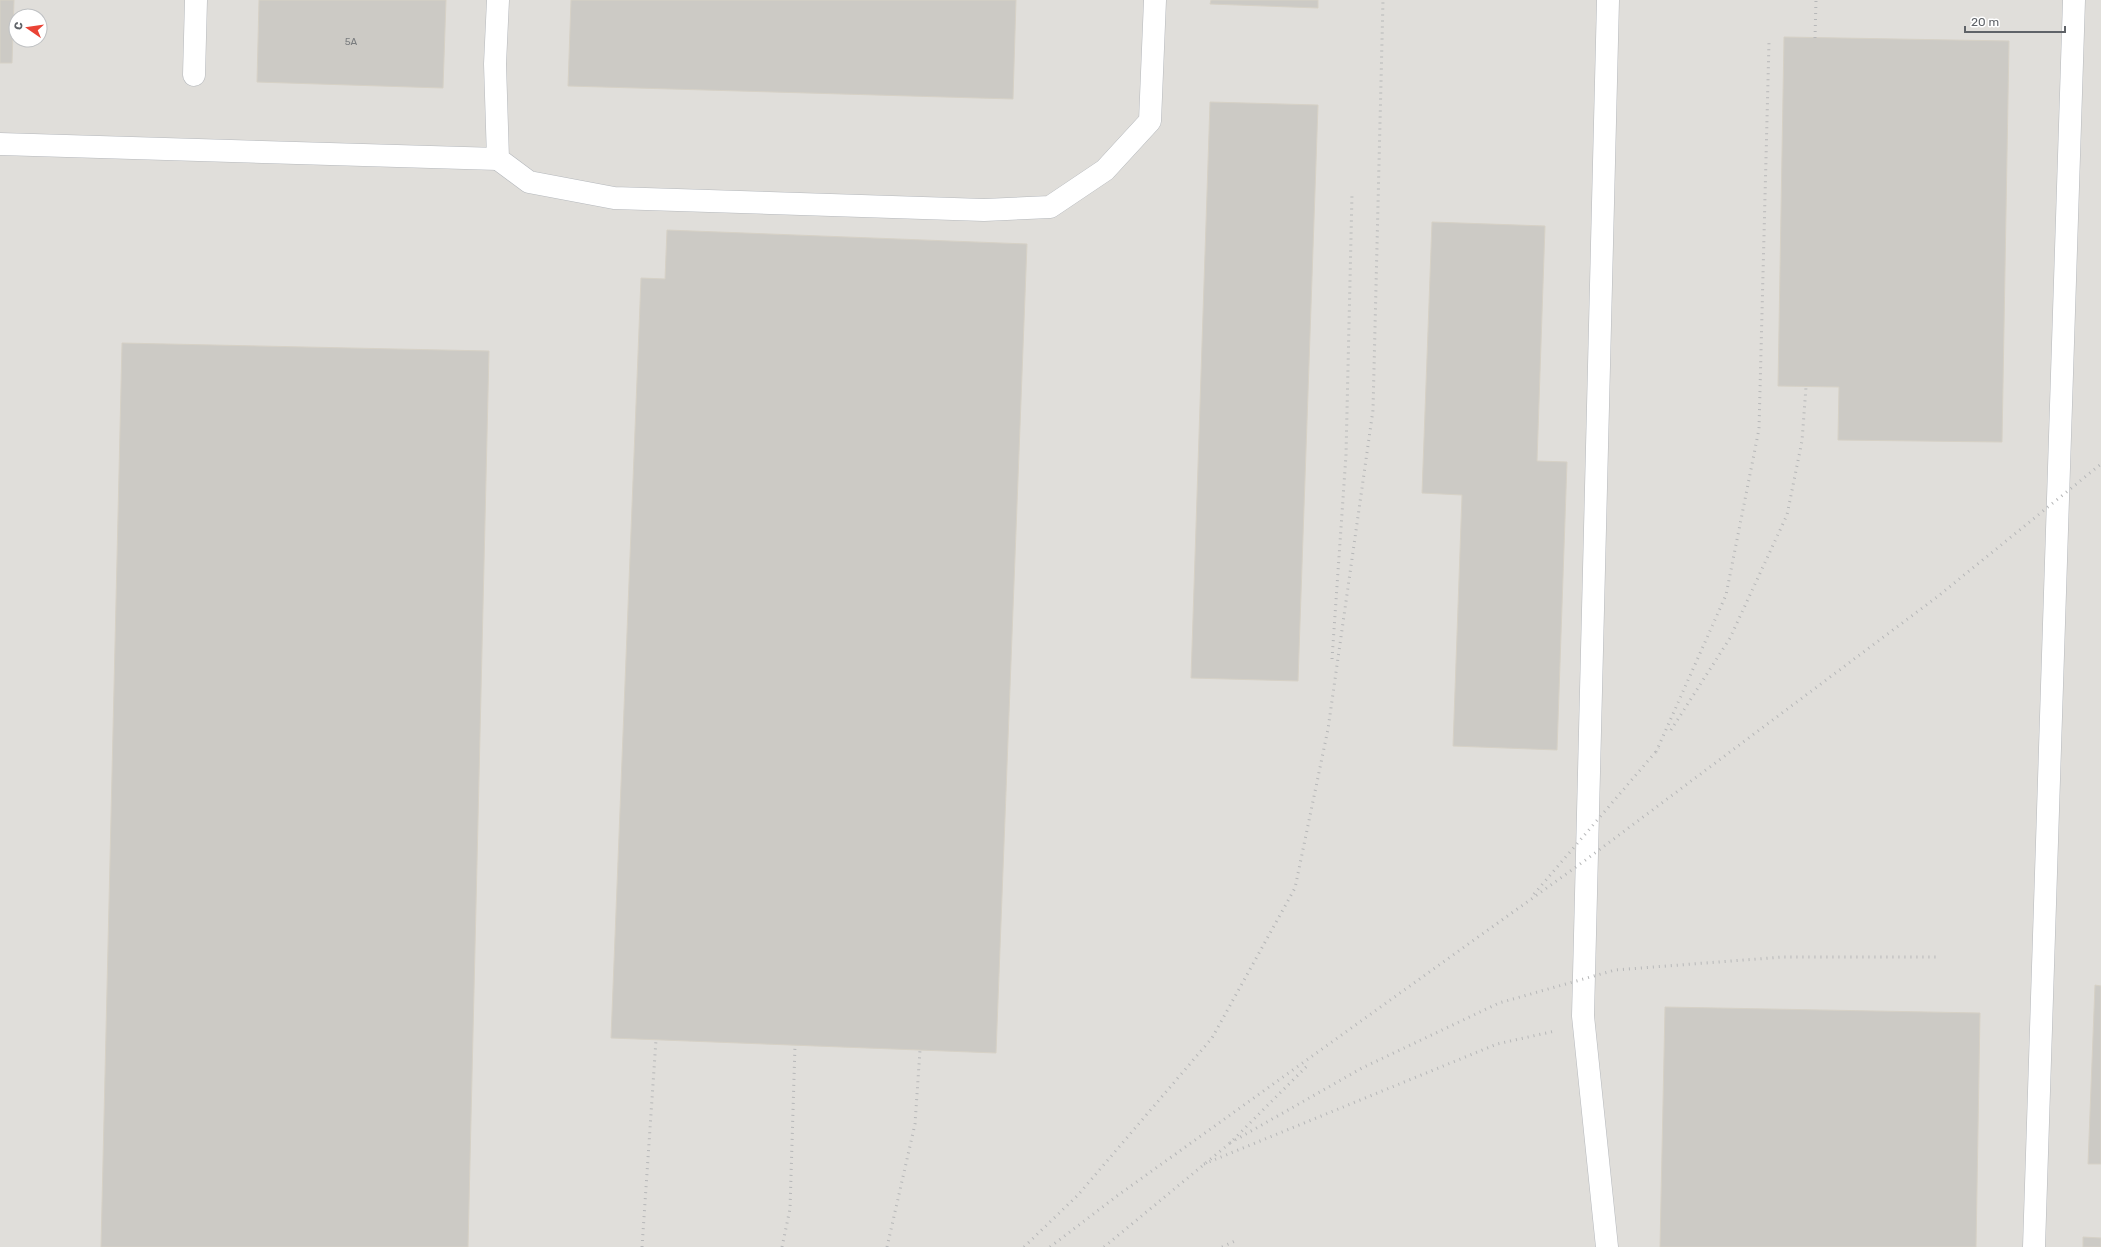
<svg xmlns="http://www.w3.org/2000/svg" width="2101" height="1247" viewBox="0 0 2101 1247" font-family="Rubik,sans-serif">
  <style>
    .industrial { fill: #e0deda; fill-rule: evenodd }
    .building { fill: #cccac5; stroke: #d6d1c6 }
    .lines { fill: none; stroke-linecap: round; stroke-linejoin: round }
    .minor-casing { stroke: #b5b8bc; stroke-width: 23 }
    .minor { stroke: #fff; stroke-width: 22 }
    .rail { stroke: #b6b7b8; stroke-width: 3; stroke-dasharray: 1 5; stroke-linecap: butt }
    .labels { text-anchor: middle; stroke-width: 3; stroke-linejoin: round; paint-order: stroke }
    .number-label { font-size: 10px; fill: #7a7d7f }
  </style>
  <rect width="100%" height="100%" fill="#f1efe8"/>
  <path class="industrial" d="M0,0H2101V1247H0ZM16,16H40V40H16Z"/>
  <g class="building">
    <path d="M0,0H14L12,63H0Z"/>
    <path d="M259,0H446L443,88L257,82Z"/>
    <path d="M571,0H1016L1013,99L568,86Z"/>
    <path d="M1211,0H1318V8L1210,4Z"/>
    <path d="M1784,37L2009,41L2002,442L1838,440L1839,387L1778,386Z"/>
    <path d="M1210,102L1318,105L1298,681L1191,678Z"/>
    <path d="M1432,222L1545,226L1537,461L1567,462L1557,750L1453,746L1462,495L1422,493Z"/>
    <path d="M667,230L1027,244L996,1053L611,1038L641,278L665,279Z"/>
    <path d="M122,343L489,351L468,1247H101Z"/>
    <path d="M2095,985L2101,986V1164H2088Z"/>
    <path d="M1665,1007L1980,1013L1976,1247H1660Z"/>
    <path d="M2083,1237L2101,1238V1247H2083Z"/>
  </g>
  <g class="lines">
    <defs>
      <g id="minor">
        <path d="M498,0L495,64L498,159L529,182L614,198L984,210L1050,207L1105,170L1150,121L1155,0"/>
        <path d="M194,75L196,0"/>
        <path d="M0,144L498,159"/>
        <path d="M1607,1247L1583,1016L1608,0"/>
        <path d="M2034,1247L2074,0"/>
      </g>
    </defs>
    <use href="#minor" class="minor-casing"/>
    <use href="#minor" class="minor"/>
    <g class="rail">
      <path d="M1815,38L1816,0"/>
      <path d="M1332,659L1346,455L1352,194"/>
      <path d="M1671,730L1730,638L1787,515L1802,441L1806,387"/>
      <path d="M1656,752L1726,595L1759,429L1769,42"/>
      <path d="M1534,894L1659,748"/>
      <path d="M1230,1143L1362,1068L1499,1003L1615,970L1783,957H1938"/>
      <path d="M1204,1164L1497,1044L1555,1031"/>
      <path d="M642,1247L656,1040"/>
      <path d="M782,1247L790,1209L795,1045"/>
      <path d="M887,1247L915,1124L920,1050"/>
      <path d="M1024,1247L1078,1195L1212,1038L1295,888L1328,729L1373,410L1383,0"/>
      <path d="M1050,1247L1117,1196L1587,859L1937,597L2101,464"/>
      <path d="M1104,1247L1230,1143L1307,1066"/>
      <path d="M1222,1247L1235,1241"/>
    </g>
  </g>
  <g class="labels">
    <g class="number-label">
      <text x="351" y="45">5А</text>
    </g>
  </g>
  <g transform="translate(28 28) rotate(283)"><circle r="19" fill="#ffffff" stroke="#bfc1c3"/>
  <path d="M0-3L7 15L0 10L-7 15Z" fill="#ea4335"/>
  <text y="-6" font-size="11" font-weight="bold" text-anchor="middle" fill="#5f6368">С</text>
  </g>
  <path d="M1965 26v6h100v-6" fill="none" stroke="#5f6368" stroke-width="2"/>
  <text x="1971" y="26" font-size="12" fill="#5f6368" stroke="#ffffff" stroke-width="3" paint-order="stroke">20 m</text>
</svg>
